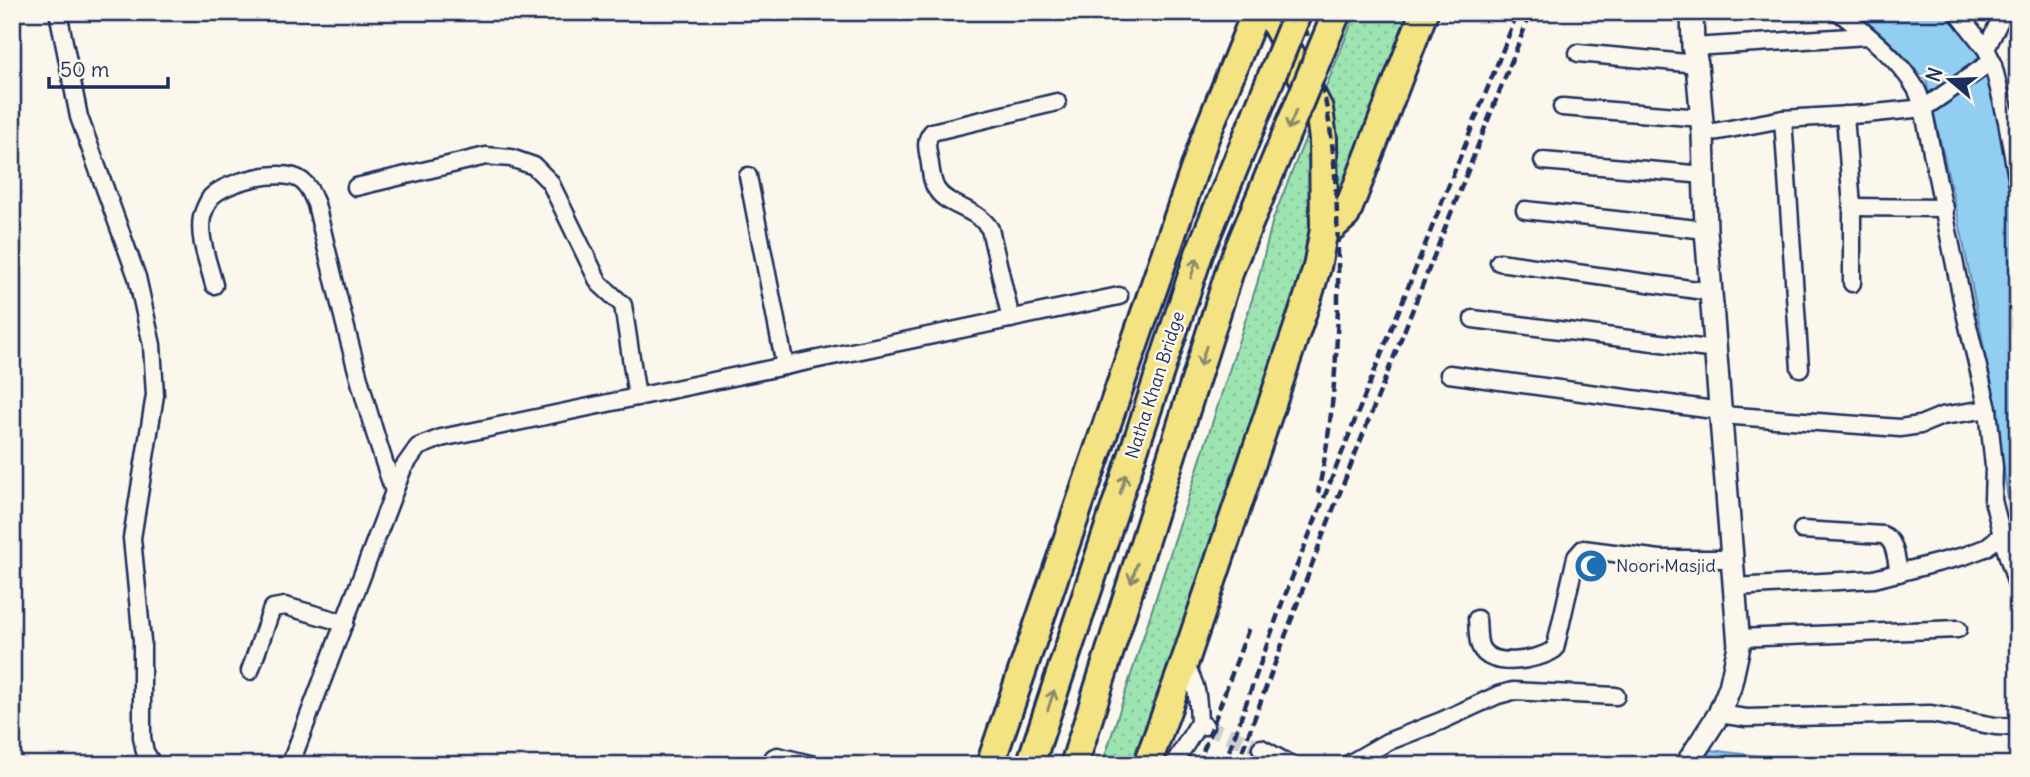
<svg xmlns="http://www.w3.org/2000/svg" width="2030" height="777" viewBox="0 0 2030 777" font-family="Delius,sans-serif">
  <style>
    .grass { fill: url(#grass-dots); stroke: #5c8a88; stroke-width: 2 }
    .water { fill: #91cef1; stroke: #628eb6; stroke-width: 2 }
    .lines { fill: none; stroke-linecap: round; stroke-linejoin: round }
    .minor-tunnel { stroke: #cecfd0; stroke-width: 16; stroke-dasharray: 16 8; stroke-linecap: butt }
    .service-casing { stroke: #1b2f5e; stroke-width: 13 }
    .minor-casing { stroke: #1b2f5e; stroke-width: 21 }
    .tertiary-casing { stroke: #1b2f5e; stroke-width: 26 }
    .trunk-casing { stroke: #1b2f5e; stroke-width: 32 }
    .service { stroke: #fbf7ec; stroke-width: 8 }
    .minor { stroke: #fbf7ec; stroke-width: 16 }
    .tertiary { stroke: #fbf7ec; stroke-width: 21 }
    .trunk { stroke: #f4e382; stroke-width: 26 }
    .rail { stroke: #1b2f5e; stroke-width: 4.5; stroke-dasharray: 10 5; stroke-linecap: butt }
    .trunk-bridge-casing { stroke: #1b2f5e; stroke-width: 32; stroke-linecap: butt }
    .trunk-bridge { stroke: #f4e382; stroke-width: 26 }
    .oneway { stroke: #888970 }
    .labels { text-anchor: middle; stroke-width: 5; stroke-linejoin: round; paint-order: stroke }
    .street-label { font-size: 18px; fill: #1b2f5e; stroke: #fbf7ec }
    .poi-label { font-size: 18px; fill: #1b2f5e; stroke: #fbf7ec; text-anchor: start }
  </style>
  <defs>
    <pattern id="grass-dots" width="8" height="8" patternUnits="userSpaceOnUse" patternTransform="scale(1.75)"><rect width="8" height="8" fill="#9ee4b1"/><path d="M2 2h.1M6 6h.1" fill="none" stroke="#88c49b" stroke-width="1.8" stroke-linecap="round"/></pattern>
  </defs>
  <rect width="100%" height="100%" fill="#fbf7ec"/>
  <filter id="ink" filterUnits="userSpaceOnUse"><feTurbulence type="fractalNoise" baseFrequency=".0143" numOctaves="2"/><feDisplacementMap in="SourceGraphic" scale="14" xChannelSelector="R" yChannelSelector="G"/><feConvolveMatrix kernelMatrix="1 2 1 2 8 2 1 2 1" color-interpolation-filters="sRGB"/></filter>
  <g filter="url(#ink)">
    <path class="grass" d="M1356,12H1415L1158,703L1132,765H1102L1257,284L1273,219Z"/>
    <g class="water">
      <path d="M1856,12H1944L1981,54L1990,85L2018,225V550L2011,521L1999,434L1981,332L1959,221L1926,80L1887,39Z"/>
      <path d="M1710,750L1759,756L1858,765H1719L1700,762Z"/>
    </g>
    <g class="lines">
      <path class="minor-tunnel" d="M1205,726L1261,748"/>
      <defs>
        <path id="service" d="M767,765C769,757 769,753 778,752L831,765"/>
        <g id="minor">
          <path d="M58,12L79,117L137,277L152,345L155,395L132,538L142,641V737L145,752L153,765"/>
          <path d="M1839,12C1866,34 1897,57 1915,87C1919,93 1921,101 1923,108L1964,309L1988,409L1994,467L1993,500L2005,547L2018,588"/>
          <path d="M1957,12L1986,49L1992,61L2007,121L2018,184"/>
          <path d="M1693,47L1867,36"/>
          <path d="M1986,49L2004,12"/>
          <path d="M1578,53L1697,64"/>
          <path d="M1562,107L1702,118"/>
          <path d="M1845,115L1852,207V283"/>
          <path d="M1783,119L1800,368"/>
          <path d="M1703,134L1783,119L1866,114L1924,108L1992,61"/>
          <path d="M1543,161L1705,175"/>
          <path d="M748,176L785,366"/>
          <path d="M356,187L486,156L511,158L534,166L550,182L599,283L623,305L637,397"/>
          <path d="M1852,207L1945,208"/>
          <path d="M1525,210L1706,230"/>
          <path d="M1499,262L1711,292"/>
          <path d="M214,285C209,264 198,239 202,217C203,212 208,201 211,197C226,181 284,167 302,181C310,187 312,196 316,204C339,301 361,398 394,491"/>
          <path d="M1011,319L990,229C977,208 948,207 937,190C931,182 931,168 929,158C927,148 925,140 932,132L1057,102"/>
          <path d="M1473,319L1716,350"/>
          <path d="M1449,374L1721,411"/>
          <path d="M1721,415L1900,428L1920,425L1942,416L1988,409"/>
          <path d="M1802,530L1883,535C1896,540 1896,560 1899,573"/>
          <path d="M1734,587L1874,579L1964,556L1985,548L2002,535"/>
          <path d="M1477,619C1478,627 1477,638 1480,646C1489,670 1540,660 1555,649L1576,557L1583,549L1660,559H1732"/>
          <path d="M1739,638L1958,629"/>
          <path d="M1184,664C1198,685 1198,698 1199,723L1205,726"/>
          <path d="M250,671L271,611L273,608L285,606L345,623"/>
          <path d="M1719,714L1746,718L1931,714L1995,726L2018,727"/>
          <path d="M1261,748L1291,765"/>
          <path d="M290,765L403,468L418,447L441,438L1119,296"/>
          <path d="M1173,765L1199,723"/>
          <path d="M1347,765L1387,742L1441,721L1498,695L1513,691L1616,696"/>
        </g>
        <path id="tertiary" d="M1686,765L1719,714L1730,687L1739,646L1706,230L1703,134L1697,64L1693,47L1692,12"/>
        <g id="trunk">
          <path d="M990,765L1205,138L1253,19L1260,13L1270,14L1319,109L1323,139L1324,229"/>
          <path d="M1147,765L1184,664L1308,297L1317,267L1324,229H1330L1346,215L1424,12"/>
        </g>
      </defs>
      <use href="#service" class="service-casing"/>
      <use href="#minor" class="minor-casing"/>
      <use href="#tertiary" class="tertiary-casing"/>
      <use href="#trunk" class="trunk-casing"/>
      <use href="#service" class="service"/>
      <use href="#minor" class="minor"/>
      <use href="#tertiary" class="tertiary"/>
      <use href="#trunk" class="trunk"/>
      <g class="rail">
        <path d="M1301,12C1310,46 1323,82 1328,116C1336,161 1337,208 1338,254C1339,335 1335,414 1318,493"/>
        <path d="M1198,765L1250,625"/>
        <path d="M1224,765L1282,603L1518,12"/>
        <path d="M1237,765L1323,535L1531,12"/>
      </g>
      <defs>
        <g id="trunk-bridge">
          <path d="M1030,765L1199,254L1298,12"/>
          <path d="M1074,765L1231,267L1337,12"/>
        </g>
      </defs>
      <use href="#trunk-bridge" class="trunk-bridge-casing"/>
      <use href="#trunk-bridge" class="trunk-bridge"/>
    </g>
    <defs><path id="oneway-shaft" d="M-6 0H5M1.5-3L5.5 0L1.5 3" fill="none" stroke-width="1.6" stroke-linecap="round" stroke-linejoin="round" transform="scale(1.75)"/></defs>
    <g class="oneway">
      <use href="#oneway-shaft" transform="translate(1292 120) rotate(113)"/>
      <use href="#oneway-shaft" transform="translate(1194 268) rotate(-72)"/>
      <use href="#oneway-shaft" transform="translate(1203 356) rotate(108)"/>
      <use href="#oneway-shaft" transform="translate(1123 484) rotate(-72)"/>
      <use href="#oneway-shaft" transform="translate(1134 573) rotate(108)"/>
      <use href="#oneway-shaft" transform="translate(1051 700) rotate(-72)"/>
    </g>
  </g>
  <defs>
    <symbol id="mosque-disc" viewBox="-11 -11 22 22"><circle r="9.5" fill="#1f6fb2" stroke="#fbf7ec"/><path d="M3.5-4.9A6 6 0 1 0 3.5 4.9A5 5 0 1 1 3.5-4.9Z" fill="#fff"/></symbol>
  </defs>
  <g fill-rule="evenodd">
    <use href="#mosque-disc" x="1572" y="547" width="38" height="38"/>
  </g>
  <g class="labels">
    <g class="street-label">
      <text transform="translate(1155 385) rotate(-72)" y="6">Natha Khan Bridge</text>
    </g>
    <g class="poi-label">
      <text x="1616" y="572">Noori Masjid</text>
    </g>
  </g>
  <rect width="2030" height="777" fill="none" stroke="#fbf7ec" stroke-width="42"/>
  <rect x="21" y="21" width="1988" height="735" fill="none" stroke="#1b2f5e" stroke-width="2.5" filter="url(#ink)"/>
  <g transform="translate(1950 80) rotate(289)" stroke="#fbf7ec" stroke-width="5" paint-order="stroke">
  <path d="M0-5L12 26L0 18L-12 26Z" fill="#1b2f5e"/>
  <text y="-10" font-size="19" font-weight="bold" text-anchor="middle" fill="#1b2f5e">N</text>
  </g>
  <path d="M49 77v10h119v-10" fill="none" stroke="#1b2f5e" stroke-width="3.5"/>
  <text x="60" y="77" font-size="21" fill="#1b2f5e" stroke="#fbf7ec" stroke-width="5" paint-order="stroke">50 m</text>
</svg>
